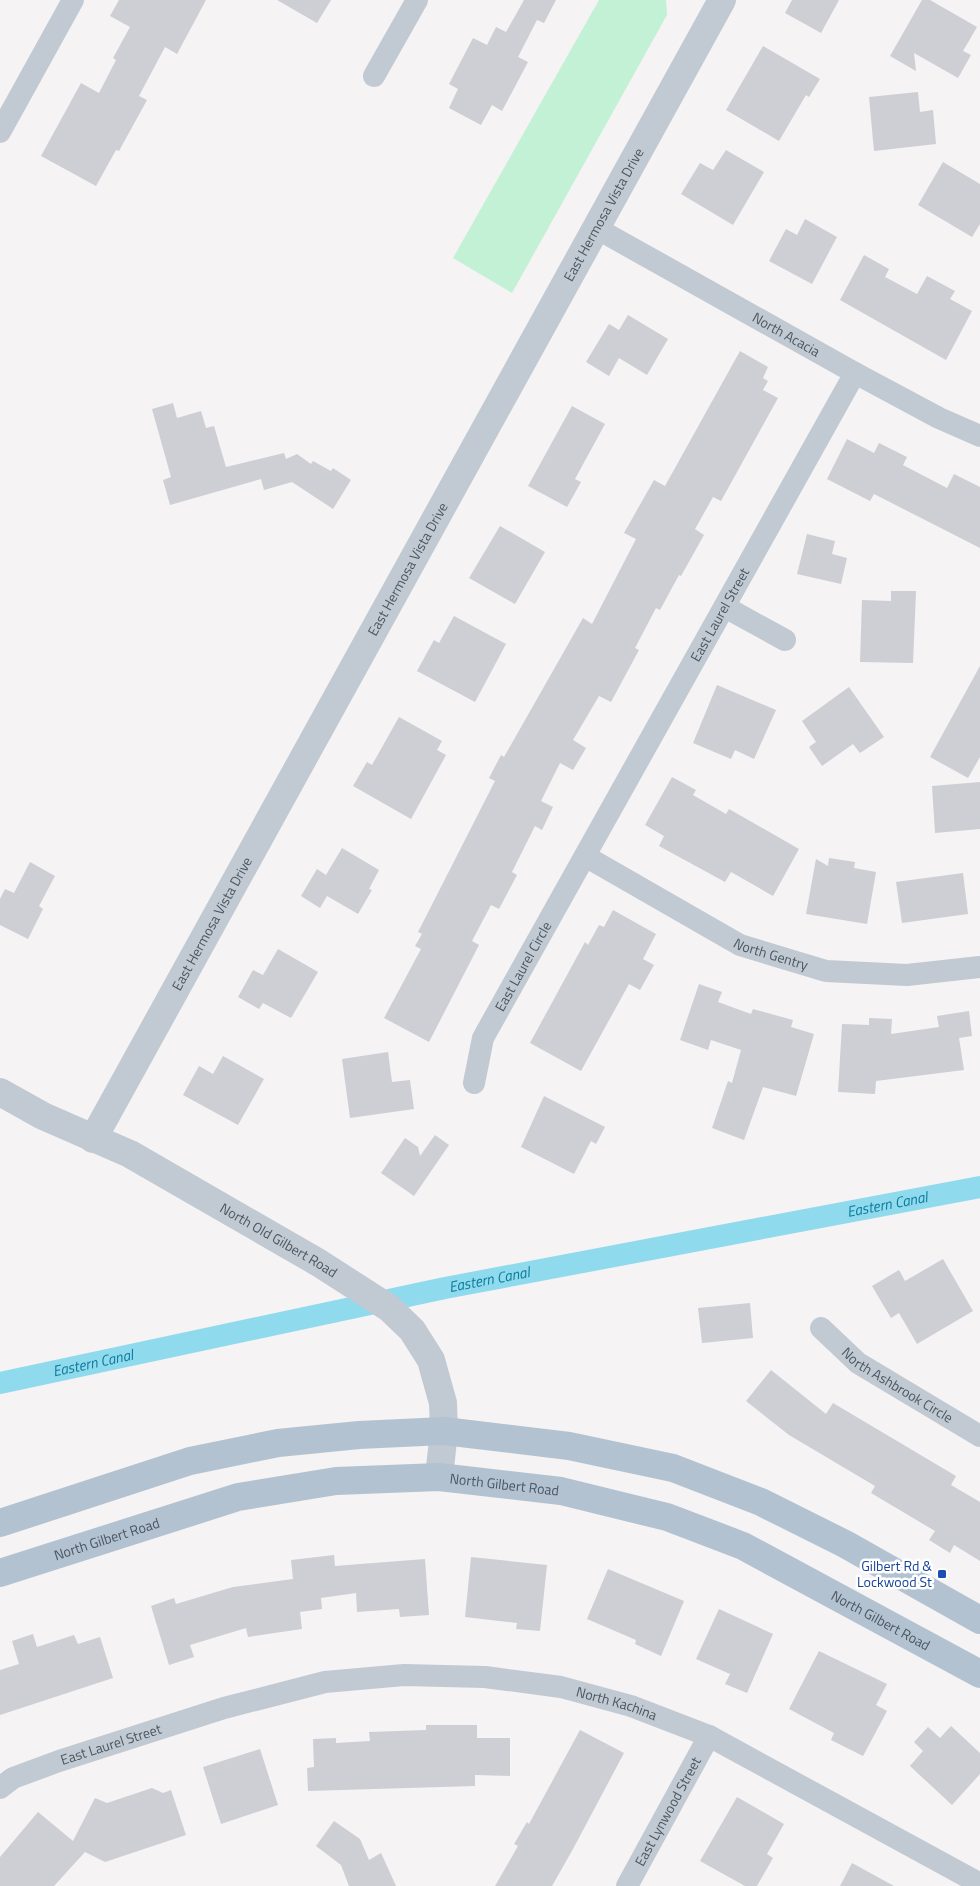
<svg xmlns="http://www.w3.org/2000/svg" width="980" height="1886" viewBox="0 0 980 1886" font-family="'Titillium Web',sans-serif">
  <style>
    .green { fill: #c3f1d5 }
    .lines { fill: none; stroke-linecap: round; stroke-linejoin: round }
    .canal { stroke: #90daee; stroke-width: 22 }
    .building { fill: #cdcfd5 }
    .minor { stroke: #c1cad2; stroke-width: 22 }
    .tertiary { stroke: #c1cad2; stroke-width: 28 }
    .primary { stroke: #b3c2d1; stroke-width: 28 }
    .transit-dot { fill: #1a4fb4; stroke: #fff; stroke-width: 2 }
    .labels { text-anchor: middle; stroke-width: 5; stroke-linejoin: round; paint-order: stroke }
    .street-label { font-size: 14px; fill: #4a5661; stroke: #fff }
    .transit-label { font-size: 14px; fill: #164399; stroke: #fff; text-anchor: end }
    .water-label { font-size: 15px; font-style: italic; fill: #0c7c9b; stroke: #fff }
  </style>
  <rect width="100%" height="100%" fill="#f5f3f3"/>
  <path class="green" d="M599,0H666L667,15L512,293L453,258Z"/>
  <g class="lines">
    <path class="canal" id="s1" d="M0,1383L445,1288L980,1187"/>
  </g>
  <g class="building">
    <path d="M119,0H206L177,54L165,47L139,96L147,100L119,151L116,150L96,186L41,156L81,83L99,93L116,60L113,58L130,27L110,16Z"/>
    <path d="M277,0H331L317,23Z"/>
    <path d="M524,0H556L544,23L537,20L518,57L528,62L502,111L492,105L481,125L449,108L458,89L449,84L473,38L487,45L496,27L506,32Z"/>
    <path d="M792,0H839L821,33L785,13Z"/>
    <path d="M922,0H930L977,27L963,51L971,55L958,78L914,53L916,71L890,56Z"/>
    <path d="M763,46L820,79L809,97L806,95L779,141L726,110Z"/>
    <path d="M918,92L920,112L933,110L936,144L874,151L869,97Z"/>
    <path d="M726,150L764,172L733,225L681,194L700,163L713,170Z"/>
    <path d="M943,162L980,184V224L972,237L918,205Z"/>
    <path d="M805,219L837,237L812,284L769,261L786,229L797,235Z"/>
    <path d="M864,255L889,269L885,277L917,294L927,276L955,291L950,299L972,311L946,360L840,300Z"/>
    <path d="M628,315L668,339L647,375L619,358L609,376L586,362L609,324L619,330Z"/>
    <path d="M740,351L768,367L763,378L768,381L763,390L778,398L721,501L713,497L695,529L704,535L681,576L679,575L660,610L656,608L635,648L639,650L611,702L599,696L573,740L586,748L573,770L560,763L541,801L553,807L542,830L535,826L512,872L517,875L499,909L491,905L472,941L479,945L429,1042L384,1018L421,949L415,946L422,934L418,932L495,781L489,778L501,755L504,757L583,618L592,624L636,539L624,533L654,480L665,486Z"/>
    <path d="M173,403L177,418L201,411L206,428L214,426L226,467L284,453L286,459L297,454L311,464L313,461L331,471L333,468L351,480L333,509L292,482L264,490L261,479L170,505L163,480L171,477L152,409Z"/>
    <path d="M572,406L605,424L575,479L581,482L567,507L528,486Z"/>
    <path d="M847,439L874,453L879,443L907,457L903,465L947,488L954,474L980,487V548L874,494L870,501L827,479Z"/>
    <path d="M500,526L545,552L515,604L469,578Z"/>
    <path d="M807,534L835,541L832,554L847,558L841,584L797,574Z"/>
    <path d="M891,591H916L913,663L860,662L862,600L891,601Z"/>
    <path d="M454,616L506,644L475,702L417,671L434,640L439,643Z"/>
    <path d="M980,666V757L968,778L930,757Z"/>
    <path d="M717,685L776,710L754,759L735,750L731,759L693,743Z"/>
    <path d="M849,687L884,737L860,753L853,744L822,766L809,747L816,742L802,721Z"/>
    <path d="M399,717L442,741L437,750L446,755L411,819L353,786L367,762L372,765Z"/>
    <path d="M672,777L696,790L693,795L726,814L729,809L799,849L773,896L731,872L725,882L659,846L664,836L645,825Z"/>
    <path d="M980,782V829L935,833L932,786Z"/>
    <path d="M342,848L379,870L369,889L372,890L358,914L327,896L320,908L301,896L317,869L326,875Z"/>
    <path d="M829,858L855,862L854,868L876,872L867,924L806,914L816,859L828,866Z"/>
    <path d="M30,862L55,876L39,906L43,909L28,939L0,925V899L5,889L14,893Z"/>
    <path d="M963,873L968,914L902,923L896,882Z"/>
    <path d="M613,910L656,934L643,959L654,965L640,990L629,984L581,1071L530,1043L585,942L588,945L599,925L604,927Z"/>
    <path d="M278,949L318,972L291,1018L263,1003L259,1009L238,997L253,970L263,975Z"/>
    <path d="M699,984L722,992L718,1002L751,1014L753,1009L793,1020L791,1027L814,1034L796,1096L763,1087L744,1140L712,1128L728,1081L732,1083L741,1050L711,1040L708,1050L680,1040Z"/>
    <path d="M969,1011L972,1036L959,1038L964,1070L876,1081L875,1094L838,1092L842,1024L869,1025V1018L892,1019L891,1034L939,1027L937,1016Z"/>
    <path d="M388,1052L392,1082L410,1080L414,1109L350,1118L342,1059Z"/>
    <path d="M223,1056L264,1079L238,1125L183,1095L199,1066L213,1074Z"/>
    <path d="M544,1096L605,1127L596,1144L591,1141L574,1174L521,1147Z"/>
    <path d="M435,1135L449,1145L414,1196L381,1173L405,1138L418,1147L420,1156Z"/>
    <path d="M943,1259L973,1311L917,1344L899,1313L891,1318L872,1286L899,1270L905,1281Z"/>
    <path d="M750,1303L753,1338L702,1343L698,1308Z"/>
    <path d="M771,1370L826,1414L833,1403L956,1476L951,1485L980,1502V1561L954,1545L950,1553L929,1540L935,1531L871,1493L875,1486L789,1435L746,1401Z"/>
    <path d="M334,1555L335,1566L425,1559L429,1615L400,1617L399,1609L357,1612L356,1593L321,1598L322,1609L300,1612L302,1629L248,1637L246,1628L190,1645L194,1657L169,1665L151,1606L174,1598L176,1604L233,1587L293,1579L291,1560Z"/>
    <path d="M471,1557L547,1565L540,1631L516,1629L517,1623L465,1617Z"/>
    <path d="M608,1569L684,1601L661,1656L635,1644L636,1640L587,1619Z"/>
    <path d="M719,1609L773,1634L747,1693L725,1684L730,1674L696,1659Z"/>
    <path d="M33,1634L37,1647L74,1635L78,1644L100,1637L113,1678L0,1715V1670L19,1664L12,1641Z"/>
    <path d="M819,1651L887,1684L876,1705L887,1711L863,1756L831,1740L834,1733L789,1709Z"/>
    <path d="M426,1725H477V1738H510V1776L475,1775V1786L308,1791L307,1768L314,1767L313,1739L336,1738V1743L370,1741L369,1732L426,1730Z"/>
    <path d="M951,1726L980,1753V1774L952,1805L910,1766L923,1751L914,1742L928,1727L940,1738Z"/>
    <path d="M580,1730L624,1753L573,1849L552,1886H495L518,1846L514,1844L527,1822L529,1824Z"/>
    <path d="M260,1749L278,1805L221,1824L203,1767Z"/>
    <path d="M152,1788L163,1793L171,1790L186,1835L105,1862L85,1852L54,1886H0V1857L38,1812L73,1841L95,1798L107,1803Z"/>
    <path d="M737,1797L784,1824L767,1854L773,1858L757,1886H745L700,1861Z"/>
    <path d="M334,1821L360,1839L369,1860L381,1853L396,1886H349L341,1865L316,1846Z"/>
    <path d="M852,1863L894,1886H840Z"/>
  </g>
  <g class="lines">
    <g class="minor">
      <path d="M374,76L417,0"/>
      <path d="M0,132L73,0"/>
      <path id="s2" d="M596,228L855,373L939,418L980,436"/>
      <path d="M725,607L785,640"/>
      <path id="s3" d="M585,856L740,945L826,971L907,975L980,967"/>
      <path id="s4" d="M474,1083L483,1038L855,373"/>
      <path id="s5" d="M821,1328L858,1363L980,1436"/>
      <path id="s6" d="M0,1788L13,1778L59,1761L224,1708L325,1682L404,1675L485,1677L561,1687L631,1706L709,1736L973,1880"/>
      <path id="s7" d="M627,1886L709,1736"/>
    </g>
    <g class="tertiary">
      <path id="s8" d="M0,1092L43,1116L130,1154L319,1263L389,1308L412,1330L431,1360L443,1403L444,1431L439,1477"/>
      <path id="s9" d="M93,1139L722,0"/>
    </g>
    <g class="primary">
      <path d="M0,1523L190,1461L278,1443L359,1435L444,1431L569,1446L673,1468L761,1502L845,1544L980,1620"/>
      <path id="s10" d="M0,1573L238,1497L336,1481L439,1477L561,1491L667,1517L743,1546L980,1674"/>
    </g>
  </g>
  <rect class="transit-dot" x="937" y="1569" width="10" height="10" rx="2.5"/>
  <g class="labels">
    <g class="street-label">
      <text dy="5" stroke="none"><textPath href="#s9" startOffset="1056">East Hermosa Vista Drive</textPath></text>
      <text dy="5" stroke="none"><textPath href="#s2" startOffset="218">North Acacia</textPath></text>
      <text dy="5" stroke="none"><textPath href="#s9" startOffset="651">East Hermosa Vista Drive</textPath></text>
      <text dy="5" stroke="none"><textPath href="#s4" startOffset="531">East Laurel Street</textPath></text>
      <text dy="5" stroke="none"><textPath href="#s9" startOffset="246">East Hermosa Vista Drive</textPath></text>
      <text dy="5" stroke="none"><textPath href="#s3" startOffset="211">North Gentry</textPath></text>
      <text dy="5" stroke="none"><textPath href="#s4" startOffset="128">East Laurel Circle</textPath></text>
      <text dy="5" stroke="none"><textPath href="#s8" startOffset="316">North Old Gilbert Road</textPath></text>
      <text dy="5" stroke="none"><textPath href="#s5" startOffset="96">North Ashbrook Circle</textPath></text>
      <text dy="5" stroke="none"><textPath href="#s10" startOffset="518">North Gilbert Road</textPath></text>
      <text dy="5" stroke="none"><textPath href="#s10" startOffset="112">North Gilbert Road</textPath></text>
      <text dy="5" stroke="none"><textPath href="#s10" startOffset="922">North Gilbert Road</textPath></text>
      <text dy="5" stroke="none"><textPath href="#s6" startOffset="638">North Kachina</textPath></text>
      <text dy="5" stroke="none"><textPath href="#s6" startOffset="120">East Laurel Street</textPath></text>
      <text dy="5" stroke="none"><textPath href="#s7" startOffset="85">East Lynwood Street</textPath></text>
    </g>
    <g class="transit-label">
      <text x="932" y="1571">Gilbert Rd &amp;<tspan x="932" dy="16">Lockwood St</tspan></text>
    </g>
    <g class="water-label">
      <text dy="5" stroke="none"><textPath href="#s1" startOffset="905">Eastern Canal</textPath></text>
      <text dy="5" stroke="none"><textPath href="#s1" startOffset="500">Eastern Canal</textPath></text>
      <text dy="5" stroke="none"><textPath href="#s1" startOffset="95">Eastern Canal</textPath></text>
    </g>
  </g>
</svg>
